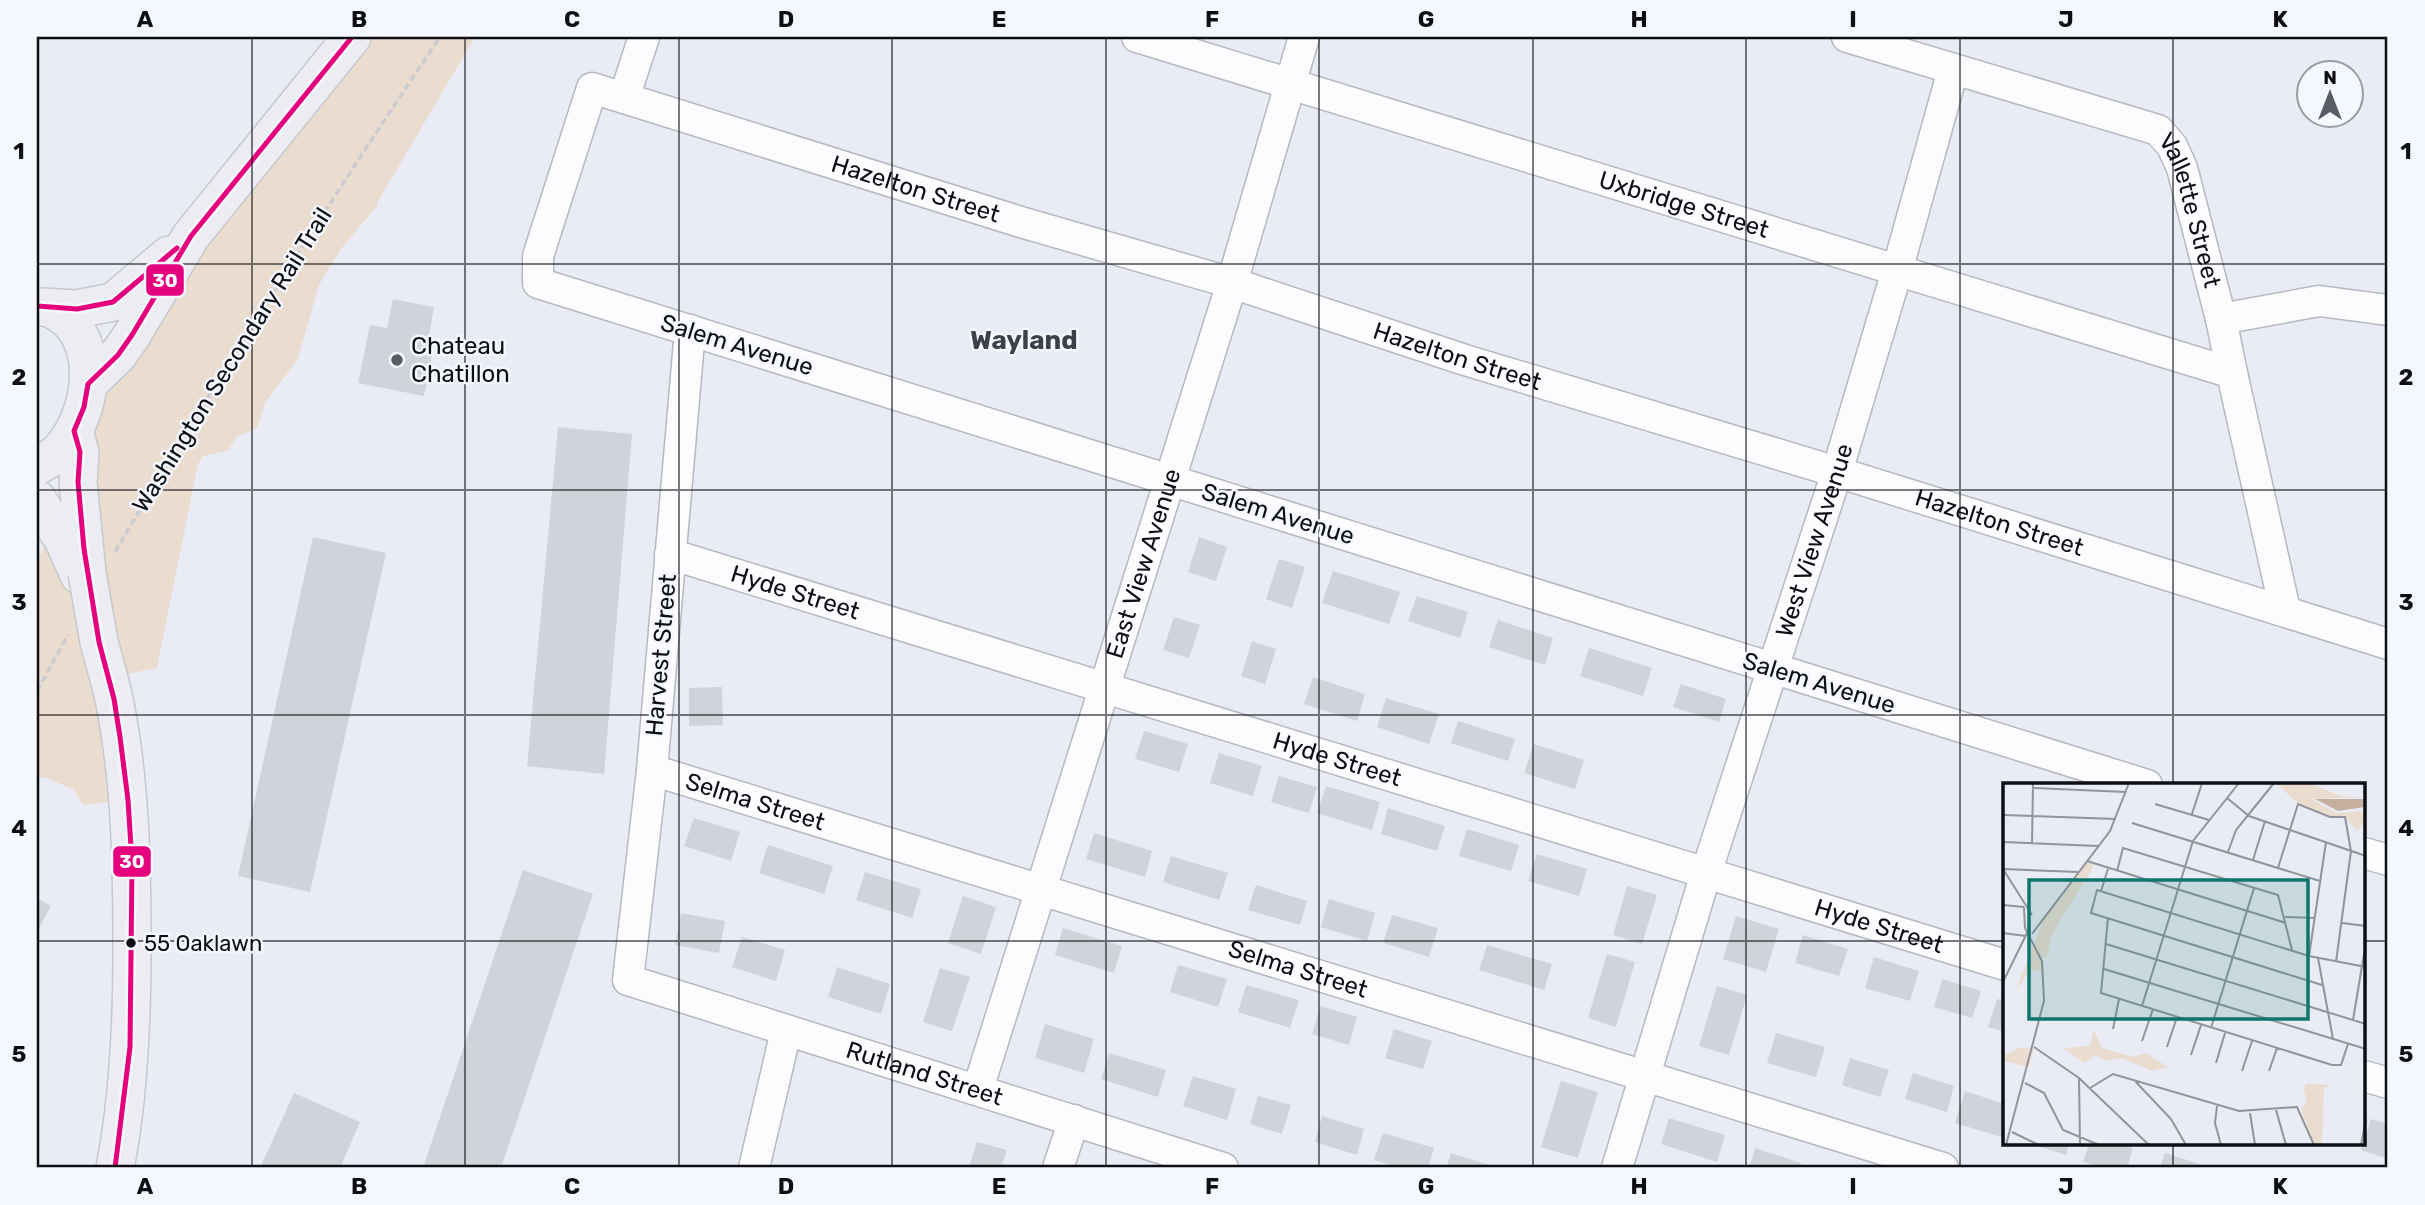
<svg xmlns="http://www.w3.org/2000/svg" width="2425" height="1205" viewBox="0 0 2425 1205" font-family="Rubik,sans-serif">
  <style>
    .green { fill: #ebdcd0 }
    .building { fill: #d1d3da }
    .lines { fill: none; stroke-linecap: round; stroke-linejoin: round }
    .minor-casing { stroke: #b7b9c1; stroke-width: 33 }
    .major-casing { stroke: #c7c8cc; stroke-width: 40 }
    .path { stroke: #cbcccf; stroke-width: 3.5; stroke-dasharray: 7 3.5; stroke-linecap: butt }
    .minor { stroke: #fcfcfe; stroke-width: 30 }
    .major { stroke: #ebedf3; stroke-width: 37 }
    .major-bridge-casing { stroke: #c7c8cc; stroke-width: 40; stroke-linecap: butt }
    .major-bridge { stroke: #ebedf3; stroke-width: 37 }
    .bus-1-casing { stroke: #f5f7fe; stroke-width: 10 }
    .bus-1 { stroke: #e5007d; stroke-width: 5 }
    .grid { fill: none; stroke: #0d0f14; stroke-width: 2; stroke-opacity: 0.55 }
    .poi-dot { fill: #5a5c63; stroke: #f5f7fe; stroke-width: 2.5 }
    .bus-dot { fill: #0d0f14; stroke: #f5f7fe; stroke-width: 2.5 }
    .labels { text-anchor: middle; stroke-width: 5; stroke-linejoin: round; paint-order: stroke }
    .bus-label { font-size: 22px; fill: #0d0f14; stroke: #f5f7fe; text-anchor: start }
    .street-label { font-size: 24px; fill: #0d0f14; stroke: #f5f7fe }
    .poi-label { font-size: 24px; fill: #0d0f14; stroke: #f5f7fe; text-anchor: start }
    .neighbourhood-label { font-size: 26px; font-weight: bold; fill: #3c404d; stroke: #f5f7fe }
    .inset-road { fill: none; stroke: #91949b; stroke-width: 2 }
    .view { fill: #0f766e; fill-opacity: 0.15; stroke: #0f766e; stroke-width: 3.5 }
    .inset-edge { fill: none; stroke: #0d0f14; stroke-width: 3.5 }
    .line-badge { stroke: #f5f7fe; stroke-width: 2.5 }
    .badge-label { font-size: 19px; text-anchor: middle; font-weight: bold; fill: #fff }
    .neatline { fill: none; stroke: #0d0f14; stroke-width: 2.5 }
    .grid-label { font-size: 23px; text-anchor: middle; font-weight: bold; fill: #0d0f14 }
  </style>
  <rect width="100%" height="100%" fill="#e9ecf5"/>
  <path class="green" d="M352,37H475L377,203L378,205L340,250L319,285L297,361L266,401L257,428L237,437L227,451L203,456L198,464L157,668L111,677L125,800L83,805L73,789L46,778L37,777V562L53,528L81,450L126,355Z"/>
  <g class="building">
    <path d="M393,299L434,307L429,336L435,338L424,396L358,383L370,325L387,328Z"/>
    <path d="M558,427L632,434L604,774L527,766Z"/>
    <path d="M313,537L386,553L310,892L238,876Z"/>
    <path d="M1199,537L1227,547L1216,581L1188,572Z"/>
    <path d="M1279,559L1305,567L1292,608L1266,599Z"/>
    <path d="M1333,571L1400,592L1389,624L1322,603Z"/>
    <path d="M1417,596L1468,612L1460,638L1408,621Z"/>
    <path d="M1174,617L1200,625L1189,658L1163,650Z"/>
    <path d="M1498,620L1553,638L1545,665L1489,647Z"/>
    <path d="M1252,641L1276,649L1265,684L1241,676Z"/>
    <path d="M1589,648L1652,668L1643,696L1580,676Z"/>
    <path d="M1313,677L1365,694L1357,721L1304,704Z"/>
    <path d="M1681,684L1726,699L1719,722L1673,707Z"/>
    <path d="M722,687L723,725L689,726V688Z"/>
    <path d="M1386,698L1439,714L1429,744L1377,727Z"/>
    <path d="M1458,721L1515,739L1508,761L1451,743Z"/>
    <path d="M1144,731L1188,744L1179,772L1135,759Z"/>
    <path d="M1534,744L1584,760L1575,789L1524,773Z"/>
    <path d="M1219,753L1262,766L1253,796L1210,783Z"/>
    <path d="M1279,776L1317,787L1309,813L1271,802Z"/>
    <path d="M1326,786L1380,802L1372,830L1317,813Z"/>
    <path d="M1388,808L1445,826L1437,851L1381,834Z"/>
    <path d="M694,818L740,832L731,861L684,846Z"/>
    <path d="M1467,829L1519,845L1511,871L1459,856Z"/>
    <path d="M1094,833L1152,851L1145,877L1086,859Z"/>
    <path d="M768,845L833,866L824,894L759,873Z"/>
    <path d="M1537,854L1587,869L1579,896L1528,881Z"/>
    <path d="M1171,856L1228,873L1219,900L1163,882Z"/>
    <path d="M523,870L593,894L501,1168H423Z"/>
    <path d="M865,872L921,889L912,918L856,900Z"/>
    <path d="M1256,885L1307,901L1300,925L1248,910Z"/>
    <path d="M1627,886L1657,895L1642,944L1613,935Z"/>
    <path d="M963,896L996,907L981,954L948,943Z"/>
    <path d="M37,898L51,906L37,932Z"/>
    <path d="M1329,899L1375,913L1367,941L1321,927Z"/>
    <path d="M681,913L725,921L719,953L675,945Z"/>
    <path d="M1392,915L1438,928L1429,957L1383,943Z"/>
    <path d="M1736,916L1779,929L1766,972L1723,959Z"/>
    <path d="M1063,928L1122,946L1114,973L1055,955Z"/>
    <path d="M1803,935L1848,949L1839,976L1795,963Z"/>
    <path d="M742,937L785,950L776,981L732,967Z"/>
    <path d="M1487,945L1552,964L1544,990L1479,970Z"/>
    <path d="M1607,954L1635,962L1616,1027L1588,1018Z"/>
    <path d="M1874,957L1919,971L1910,1001L1865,988Z"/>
    <path d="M1178,965L1227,979L1218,1007L1170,992Z"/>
    <path d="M837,967L890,984L881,1014L828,997Z"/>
    <path d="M940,968L970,977L952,1031L923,1022Z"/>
    <path d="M1942,979L1981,991L1972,1018L1934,1007Z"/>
    <path d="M1246,985L1299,1000L1290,1028L1238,1012Z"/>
    <path d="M1717,986L1747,995L1729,1055L1699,1046Z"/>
    <path d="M1997,999L2005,1001V1032L1988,1027Z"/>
    <path d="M1321,1006L1357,1017L1349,1045L1312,1034Z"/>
    <path d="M1045,1024L1094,1039L1084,1073L1035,1058Z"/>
    <path d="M1394,1029L1432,1041L1423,1069L1385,1058Z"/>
    <path d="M1776,1033L1825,1047L1816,1077L1767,1063Z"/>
    <path d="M1109,1053L1166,1070L1158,1097L1101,1079Z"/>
    <path d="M1850,1058L1889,1070L1880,1097L1842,1085Z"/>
    <path d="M1913,1073L1954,1086L1947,1112L1905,1099Z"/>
    <path d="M1193,1076L1236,1089L1227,1120L1183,1106Z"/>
    <path d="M1561,1081L1598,1092L1578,1158L1541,1147Z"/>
    <path d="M1965,1091L2005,1104V1138L1955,1123Z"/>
    <path d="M294,1093L360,1122L340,1168H260Z"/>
    <path d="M1258,1096L1291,1105L1282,1134L1250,1124Z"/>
    <path d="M1322,1116L1364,1129L1357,1155L1315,1142Z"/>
    <path d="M1669,1118L1725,1135L1717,1162L1661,1144Z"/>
    <path d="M2371,1119L2388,1124V1159L2361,1150Z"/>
    <path d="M1383,1133L1434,1148L1428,1168H1400L1374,1160Z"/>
    <path d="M977,1142L1007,1150L1001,1168H969Z"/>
    <path d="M2031,1144H2069L2066,1155Z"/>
    <path d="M2089,1144H2119L2133,1148L2127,1168H2105L2083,1162Z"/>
    <path d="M1755,1148L1801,1163L1800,1168H1749Z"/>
    <path d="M1451,1153L1498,1168H1446Z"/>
    <path d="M2165,1153L2212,1168H2160Z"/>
  </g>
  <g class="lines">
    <defs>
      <g id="minor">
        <path id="s1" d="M1137,37L2232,373"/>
        <path id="s2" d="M1847,37L2158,130L2172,146L2182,168L2221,319L2232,373L2285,610"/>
        <path d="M624,98L644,37"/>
        <path d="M2221,319L2319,301L2388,310"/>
        <path id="s3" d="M690,330L652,770L628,980L1223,1168"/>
        <path id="s4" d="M670,554L2005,965"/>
        <path id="s5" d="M652,770L1943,1168"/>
        <path id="s6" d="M2147,785L538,283V256L592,88L1024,223L1232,283L1465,360L1837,472L2388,644"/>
        <path d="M2364,853L2388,860"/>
        <path d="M2364,1076L2388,1083"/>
        <path id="s7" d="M978,1089L1232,283L1304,37"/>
        <path d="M754,1168L786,1031"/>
        <path d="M1058,1168L1074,1120"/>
        <path id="s8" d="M1617,1168L1706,873L1837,472L1897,271L1953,70"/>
      </g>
      <g id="major">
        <path d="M42,307L77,309L113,302L169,255"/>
        <path d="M88,384L118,355L132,335L191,236L352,37"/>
        <path d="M74,431L80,452L78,482L87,573"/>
        <path d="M37,466C46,461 57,455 63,447C90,414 101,353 68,320C63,315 56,312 50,308"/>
        <path d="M37,499L64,541L79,575"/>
        <path d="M99,642C104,661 110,680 114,699C131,782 132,866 132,950C132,1022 129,1097 115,1168"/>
      </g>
    </defs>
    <use href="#minor" class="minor-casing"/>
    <use href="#major" class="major-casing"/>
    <g class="path">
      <path d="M115,552C218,377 326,206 440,37"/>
      <path d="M37,691L68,635"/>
    </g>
    <use href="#minor" class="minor"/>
    <use href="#major" class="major"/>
    <defs>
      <path id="major-bridge" d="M87,573L99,642"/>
    </defs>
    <use href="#major-bridge" class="major-bridge-casing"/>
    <use href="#major-bridge" class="major-bridge"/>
    <defs>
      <g id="bus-1">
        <path d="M37,306L77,309L113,302L177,248"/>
        <path d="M115,1168L130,1047L132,863L128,800L120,737L114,699L99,642L84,549L78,482L80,452L74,431L84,407L88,384L118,355L132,335L191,236L352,37"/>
      </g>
    </defs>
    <use href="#bus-1" class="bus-1-casing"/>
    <use href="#bus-1" class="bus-1"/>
  </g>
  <path class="grid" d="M252,37V1168M465,37V1168M679,37V1168M892,37V1168M1106,37V1168M1319,37V1168M1533,37V1168M1746,37V1168M1960,37V1168M2173,37V785M37,264H2388M37,490H2388M37,715H2388M37,941H2005M2364,941H2388M2173,1144V1168"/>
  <circle class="poi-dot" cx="397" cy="360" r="7"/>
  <circle class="bus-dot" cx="131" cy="943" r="6"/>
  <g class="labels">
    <g class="bus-label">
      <text x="144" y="951">55 Oaklawn</text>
    </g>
    <g class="street-label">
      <text dy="8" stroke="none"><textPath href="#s6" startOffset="2228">Hazelton Street</textPath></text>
      <text dy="8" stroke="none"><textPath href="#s1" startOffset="572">Uxbridge Street</textPath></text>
      <text dy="8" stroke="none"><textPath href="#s2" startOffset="413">Vallette Street</textPath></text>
      <text transform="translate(737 345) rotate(17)" y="8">Salem Avenue</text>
      <text dy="8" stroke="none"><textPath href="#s6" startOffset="2795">Hazelton Street</textPath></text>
      <text transform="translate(232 360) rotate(-58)" y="8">Washington Secondary Rail Trail</text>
      <text transform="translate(1278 514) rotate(17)" y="8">Salem Avenue</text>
      <text dy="8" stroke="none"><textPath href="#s6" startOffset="3362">Hazelton Street</textPath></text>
      <text dy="8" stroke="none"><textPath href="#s8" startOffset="658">West View Avenue</textPath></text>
      <text dy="8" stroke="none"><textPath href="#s7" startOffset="551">East View Avenue</textPath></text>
      <text dy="8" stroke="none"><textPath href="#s4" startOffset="131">Hyde Street</textPath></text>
      <text transform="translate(661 655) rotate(-85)" y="8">Harvest Street</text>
      <text transform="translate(1819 683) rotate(17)" y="8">Salem Avenue</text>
      <text dy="8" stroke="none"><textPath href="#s4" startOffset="698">Hyde Street</textPath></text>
      <text dy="8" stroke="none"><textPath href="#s5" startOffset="108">Selma Street</textPath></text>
      <text dy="8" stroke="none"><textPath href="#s4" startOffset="1265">Hyde Street</textPath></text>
      <text dy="8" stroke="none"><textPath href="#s5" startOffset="676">Selma Street</textPath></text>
      <text dy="8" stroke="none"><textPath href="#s3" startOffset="964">Rutland Street</textPath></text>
    </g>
    <g class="poi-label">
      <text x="411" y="354">Chateau<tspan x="411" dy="28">Chatillon</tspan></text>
    </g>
    <g class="neighbourhood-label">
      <text x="1024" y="349">Wayland</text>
    </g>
  </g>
  <g transform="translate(2003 783)">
    <rect width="362" height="362" fill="#e9ecf5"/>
    <path d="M273,0H306L338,13L362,14L308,16L334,30L362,28V37L355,48L342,35L326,34L294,20ZM84,78L91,81L89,86L49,151L44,174L39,175L40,189L27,187L12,209L40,138ZM91,247L99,265L130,274L143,270L165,284L149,288L119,275L102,278L93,272L82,280L60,265L87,263ZM16,265H31L26,284L0,278V273ZM329,302L321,305L319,362H311L298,326L304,318L300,305L304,301Z" fill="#ebdcd0"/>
    <path d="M312,16H362V24L335,28Z" fill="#c5b0a0"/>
    <path class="inset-road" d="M31,5L123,9M224,15L246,33L363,73M152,21L206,37M189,31L199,0M0,32L113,36M129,40L317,98M0,59L95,63M29,61L30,0M225,69L233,47L271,0M250,77L262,38M84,78L283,140M275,85L295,21L327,34H342L348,68L333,179M0,86L75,89M0,86L29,132M114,88L120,65L275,112L289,167M98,108L105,86M0,122L21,124M282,134L312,135M105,135L98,210L329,282H338L345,261M339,140L363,143M0,150L23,153M29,151L107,48L126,0M103,161L363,241M306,173L323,59M315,175L330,256M101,186L363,266M0,199L24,150M319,202L88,130L94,107L306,173L363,184M139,223L190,58L236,0M350,237L363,159M208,245L251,105M110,246L116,216M139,258L150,226M31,264L76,295L146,362M164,264L174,234M188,272L198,242M213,280L222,250M239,288L249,258M266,288L274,265M76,296L77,362M131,297L168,336L183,362M22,300L41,310L60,347L96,362M87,305L110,291L236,328L294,324L311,362M214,323L212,340L218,362M273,327L283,362M247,330L252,362M9,349L36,362M3,362L41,218L39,178L22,145L21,124M358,362L363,336"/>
    <path class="view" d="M26,97H305V236H26Z"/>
    <rect width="362" height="362" class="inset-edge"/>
  </g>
  <g class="line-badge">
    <rect x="145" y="263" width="40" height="34" rx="7" fill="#e5007d"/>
    <rect x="112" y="845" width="40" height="33" rx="7" fill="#e5007d"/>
  </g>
  <g class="badge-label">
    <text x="165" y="287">30</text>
    <text x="132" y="868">30</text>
  </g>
  <rect width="2425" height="1205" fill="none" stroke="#f5f7fe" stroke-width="77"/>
  <g transform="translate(2330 94)"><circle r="33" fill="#f5f7fe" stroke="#989aa0" stroke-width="2"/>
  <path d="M0-5L12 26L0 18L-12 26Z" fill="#5a5c63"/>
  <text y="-10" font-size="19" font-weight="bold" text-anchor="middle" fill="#0d0f14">N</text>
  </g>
  <rect x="38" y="38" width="2348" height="1128" class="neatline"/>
  <g class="grid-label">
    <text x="145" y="27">A</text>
    <text x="359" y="27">B</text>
    <text x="572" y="27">C</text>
    <text x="786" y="27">D</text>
    <text x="999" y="27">E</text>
    <text x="1212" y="27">F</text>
    <text x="1426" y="27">G</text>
    <text x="1639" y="27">H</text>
    <text x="1853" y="27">I</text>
    <text x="2066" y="27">J</text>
    <text x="2280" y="27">K</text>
    <text x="19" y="159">1</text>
    <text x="2406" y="159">1</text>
    <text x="19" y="385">2</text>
    <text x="2406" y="385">2</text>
    <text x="19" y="610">3</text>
    <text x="2406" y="610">3</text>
    <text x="19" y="836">4</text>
    <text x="2406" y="836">4</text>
    <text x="19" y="1062">5</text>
    <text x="2406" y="1062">5</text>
    <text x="145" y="1194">A</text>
    <text x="359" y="1194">B</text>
    <text x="572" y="1194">C</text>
    <text x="786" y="1194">D</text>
    <text x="999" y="1194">E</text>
    <text x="1212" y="1194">F</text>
    <text x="1426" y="1194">G</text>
    <text x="1639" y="1194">H</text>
    <text x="1853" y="1194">I</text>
    <text x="2066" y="1194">J</text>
    <text x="2280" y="1194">K</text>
  </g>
</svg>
